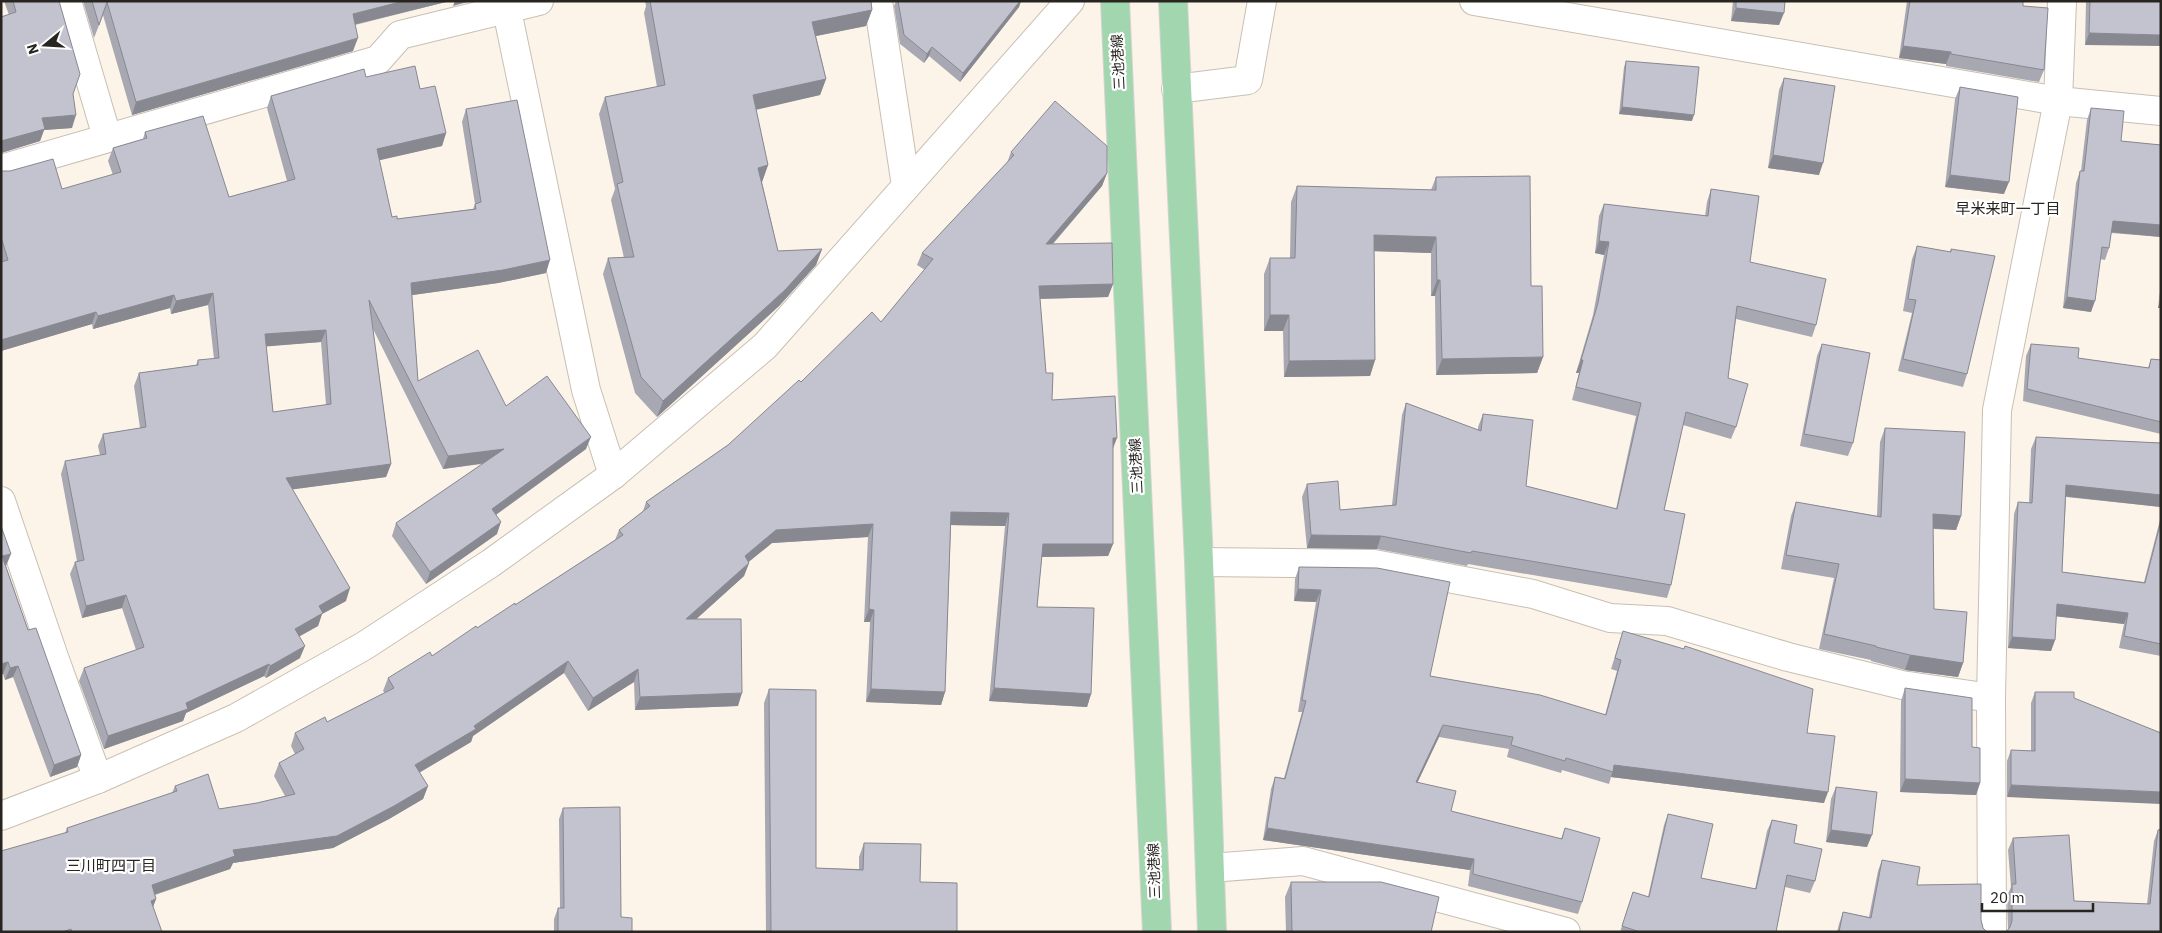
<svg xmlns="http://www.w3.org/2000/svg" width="2162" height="933" viewBox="0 0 2162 933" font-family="'IBM Plex Sans','Noto Sans JP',sans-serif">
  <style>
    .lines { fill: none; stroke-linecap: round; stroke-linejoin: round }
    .minor-casing { stroke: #c8bfb4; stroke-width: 30 }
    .major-casing { stroke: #d4d3d2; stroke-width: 30 }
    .minor { stroke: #fff; stroke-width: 28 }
    .major { stroke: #a1d6af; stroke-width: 28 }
    .wall { fill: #a7a8b2; fill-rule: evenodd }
    .shaded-wall { fill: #888891 }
    .building { fill: #c2c3cf; stroke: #888891; fill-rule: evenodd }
    .labels { text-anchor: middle; stroke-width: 4.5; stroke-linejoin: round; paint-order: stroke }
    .street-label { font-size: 14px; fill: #282420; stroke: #fff }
    .neighbourhood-label { font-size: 15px; fill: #282420; stroke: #fff }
  </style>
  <rect width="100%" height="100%" fill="#fdf4e9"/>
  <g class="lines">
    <defs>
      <g id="minor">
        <path d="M67,1L107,137"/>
        <path d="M505,1L586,390L613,475"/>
        <path d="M878,1L906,186"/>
        <path d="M1474,1L2058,101L2161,111"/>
        <path d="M1176,89L1248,80L1262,1"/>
        <path d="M1,169L378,60L400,35L539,1"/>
        <path d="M1,501L54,657L98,779"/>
        <path d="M1199,562L1374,564L1533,594L1610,618L1667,621L1788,657L1902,685L1991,698"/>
        <path d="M1,816L98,779L236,718L364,646L491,563L613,475L765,346L1070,1"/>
        <path d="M1210,868L1303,861L1566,932"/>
        <path d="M1992,932L1991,698L1997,410L2058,101L2062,1"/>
      </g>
      <g id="major">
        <path d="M1115,1L1157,932"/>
        <path d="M1173,1L1199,562L1212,932"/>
      </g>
    </defs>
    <use href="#minor" class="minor-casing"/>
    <use href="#major" class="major-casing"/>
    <use href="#minor" class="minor"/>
    <use href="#major" class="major"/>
  </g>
  <g class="wall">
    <path d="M4,1H59L73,95L72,128L44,130L40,141L1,153V17L9,15Z"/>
    <path d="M83,1H450L355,25L353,51L132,115L103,15L94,38Z"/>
    <path d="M645,1H871L872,10L866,26L816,36L826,79L820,95L756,109L768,165L762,182L778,251L822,249L816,265L779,306L657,417L635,393L603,274L608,258H624L611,200L615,189L599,114L605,97L657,87L644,13L646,6Z"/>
    <path d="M896,1H1021L1019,7L960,82L929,56L924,63L900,44L894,6Z"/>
    <path d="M1733,1H1785L1779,25L1731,21Z"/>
    <path d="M1907,1H2023V6L2044,70L2039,82L1946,66V64L1899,58Z"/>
    <path d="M2086,1H2161L2085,45Z"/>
    <path d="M1626,61L1692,121L1619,114L1624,67Z"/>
    <path d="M366,77L420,89L446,133L442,146L379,160L392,217L397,219L473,209L475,204L462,122L466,109L546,273L498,283L412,295L418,381L506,406L586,449L496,515L497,534L426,584L392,536L396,523L482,464L443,469L373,329L391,464L386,477L292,489L346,601L322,614L318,626L300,636V658L266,678L264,676L186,713L183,721L104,749L79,681L84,668L136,650L122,608L82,618L70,574L75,562L77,561L61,474L65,461L100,455L98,446L103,434L140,428L134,386L139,373L196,365L198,360L214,359L208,305L171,314L170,308L93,329L92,324L1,351V171L62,189L113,175L108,161L113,148L143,139L145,132L229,197L287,181L267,108L271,96ZM321,342L326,405L273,412L266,346Z"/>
    <path d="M1784,78L1819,175L1768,168L1779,90Z"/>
    <path d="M1960,87L2004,194L1945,187L1955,99Z"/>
    <path d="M2091,108L2121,141L2161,145V237L2111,233L2109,248L2105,260L2100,259L2091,312L2063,308L2076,183L2080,171H2081L2087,120Z"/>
    <path d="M1011,152L1107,173L1102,186L1053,244L1113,284L1108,297L1040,299L1046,373L1052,400L1113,449V544L1108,556L1042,557L1037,607L1091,694L1087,707L989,701L1005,526L951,525L945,692L941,705L866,702L870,622H864L868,537L772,543L748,562L749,563L744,576L696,619L738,706L635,710L634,682L588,711L564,673L473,736L471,742L419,773L428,786L423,799L389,819L333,848L233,863L230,869L155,895L156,899L153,907L162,932H1L65,833L67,828L172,793L175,786L219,809L257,803L285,796L274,776L279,763L295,754L291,746L295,733L327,722L385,693L383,691L388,678L432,656L515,605L615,540L619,530L643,511L646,502L728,445L801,382L881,322L925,270L917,265L922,253L1007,163Z"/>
    <path d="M1436,177L1531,286L1543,357L1537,373L1436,375L1435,296H1431V253L1374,251L1375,360L1370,376L1284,377L1283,331H1264V274L1270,258H1290L1291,202L1297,186L1431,190Z"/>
    <path d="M1711,189L1750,262L1816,325L1812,337L1736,319L1728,378L1736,427L1731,439L1683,425L1664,510L1671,585L1667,598L1468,564L1467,566L1377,549L1307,548L1302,497L1307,484L1340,510L1392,505L1402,415L1406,403L1478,430V427L1483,414L1526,486L1616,509L1636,416L1572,400L1579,373H1576L1593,315L1604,255L1595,253L1599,216L1604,204L1705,216L1707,202Z"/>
    <path d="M1917,246L1950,252L1951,249L1967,374L1963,387L1898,371L1912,313L1903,311L1912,259Z"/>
    <path d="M2161,283V308H2158Z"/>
    <path d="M1822,344L1853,443L1848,456L1800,446L1817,356Z"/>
    <path d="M2031,344L2078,358L2148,368L2151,359L2161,360V434L2023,401L2026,356Z"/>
    <path d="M1885,428L1961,516L1956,530L1933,529L1934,609L1963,663L1958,677L1905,670L1871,661V660L1819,649L1834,578L1781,569L1791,516L1796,502L1877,516L1880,442Z"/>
    <path d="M2036,437L2161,443V507L2066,497L2062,572L2144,582L2161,516V656L2119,648L2124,624L2056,616L2055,640L2051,651L2008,648L2014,514L2018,502L2029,503L2031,449Z"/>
    <path d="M1,526L6,566L28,630L81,755L77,767L50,777L13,677L5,680L3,674Z"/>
    <path d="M1299,567L1430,676L1605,715L1617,671L1611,669L1623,631L1807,733L1824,803L1611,777L1609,784L1562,770L1561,773L1507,757L1509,749L1439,737L1417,783L1451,811L1561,839L1565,828L1582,902L1578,914L1468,886L1470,870L1263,840L1271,789L1275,777L1284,778L1302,712H1298L1316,602L1294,601L1295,579Z"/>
    <path d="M1905,688L1972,747L1980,783L1976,795L1900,792L1901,701Z"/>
    <path d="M769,689L816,868L859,869V857L864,843L920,882L957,932H766L764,703Z"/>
    <path d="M2035,692L2074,698L2007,797V761L2011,750L2031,751V703Z"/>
    <path d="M1836,787L1867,847L1826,842L1831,799Z"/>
    <path d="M563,808L621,917L632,932H554V919L558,908H560L559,819Z"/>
    <path d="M1668,814L1701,878L1755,889L1767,831L1772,820L1794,843L1815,881L1810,893L1785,887L1776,932H1620L1633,892L1648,897L1664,825Z"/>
    <path d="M2158,830L2161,932L2008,930L2007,896L2011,887L2008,850L2013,838L2074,901L2147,904L2154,841Z"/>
    <path d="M1882,860L1917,885L1981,920L1983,928L1987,932H1837L1839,924L1843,912L1869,917L1878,871Z"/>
    <path d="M1291,882L1431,932H1286L1285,897Z"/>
  </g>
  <g class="shaded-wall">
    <path d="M404,1H450L348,26L353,14Z"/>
    <path d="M455,1H471L453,6Z"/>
    <path d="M1020,1H1021L1019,7L960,82L963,73Z"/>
    <path d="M1736,8L1784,13L1779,25L1731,21Z"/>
    <path d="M872,10L866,26L806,38L812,22Z"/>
    <path d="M2089,33L2161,35V46L2085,45Z"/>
    <path d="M358,38L353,51L132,115L136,102Z"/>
    <path d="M1903,46L1951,52L1946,64L1899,58Z"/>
    <path d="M932,47L929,56L924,63L927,54Z"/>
    <path d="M826,79L820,95L747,112L753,95Z"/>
    <path d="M1622,107L1694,115L1692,121L1619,114Z"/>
    <path d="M76,115L72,128L44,130L40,141L1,153V141L42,118Z"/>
    <path d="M446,133L442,146L372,162L377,149Z"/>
    <path d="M1773,155L1823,163L1819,175L1768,168Z"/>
    <path d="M768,165L762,182L752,184L758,168Z"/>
    <path d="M1107,173L1102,186L1041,257L1046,244Z"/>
    <path d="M1950,175L2009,182L2004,194L1945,187Z"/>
    <path d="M2113,221L2161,225V237L2109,232Z"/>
    <path d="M1374,235L1436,237L1431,253L1368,251Z"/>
    <path d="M1599,241L1609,242L1604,255L1595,253Z"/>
    <path d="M822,249L816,265L779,306L657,417L663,401Z"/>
    <path d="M550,260L546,273L498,283L406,296L411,283Z"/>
    <path d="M1437,280H1440L1435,296H1431Z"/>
    <path d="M1113,284L1108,297L1034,299L1039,286Z"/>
    <path d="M213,293L208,305L171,314L176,301Z"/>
    <path d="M174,295L170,308L93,329L98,316Z"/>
    <path d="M2067,297L2095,301L2091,312L2063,308Z"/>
    <path d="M2161,299V308H2158Z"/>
    <path d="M96,312L92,324L1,351V340Z"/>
    <path d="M1270,315H1289L1283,331H1264Z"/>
    <path d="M326,330L321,342L260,347L265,334Z"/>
    <path d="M1543,357L1537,373L1436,375L1442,359Z"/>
    <path d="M1375,360L1370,376L1284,377L1289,361Z"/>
    <path d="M1581,360H1583L1579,373H1576Z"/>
    <path d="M591,437L586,449L487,521L492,509Z"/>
    <path d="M1113,438H1117L1112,451Z"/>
    <path d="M504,449L499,461L443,469L448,456Z"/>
    <path d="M391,464L386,477L281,491L286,478Z"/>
    <path d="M2066,485L2161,495V507L2062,496Z"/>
    <path d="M951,512L1009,513L1005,526L947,525Z"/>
    <path d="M1933,514L1961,516L1956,530L1927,528Z"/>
    <path d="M501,522L497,534L426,584L430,572Z"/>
    <path d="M873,524L868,537L772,543L740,569L745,556L776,530Z"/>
    <path d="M1311,535L1381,536L1377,549L1307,548Z"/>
    <path d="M1043,544H1113L1108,556L1038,557Z"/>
    <path d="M11,554L6,566L1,567L2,556Z"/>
    <path d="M749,563L744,576L682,632L686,619Z"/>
    <path d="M350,588L346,601L322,614L318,626L291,641L295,629L319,606Z"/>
    <path d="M1298,589L1321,590L1316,602L1294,601Z"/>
    <path d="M126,595L122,608L82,618L86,606Z"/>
    <path d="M2057,604L2128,613L2124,624L2053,616Z"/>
    <path d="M869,609L874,610L870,622H864Z"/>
    <path d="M2012,637L2055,640L2051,651L2008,648Z"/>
    <path d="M305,646L300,658L266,678L270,666Z"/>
    <path d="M1910,655L1963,663L1958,677L1905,670Z"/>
    <path d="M568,661L564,673L473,736L471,742L410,778L415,765L474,726Z"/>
    <path d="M8,662L3,674H1V664Z"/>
    <path d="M269,664L264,676L186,713L183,721L104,749L108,736L186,703Z"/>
    <path d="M18,666L13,677L5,680L10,668Z"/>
    <path d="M638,669L634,682L588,711L593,698Z"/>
    <path d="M994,688L1091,694L1087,707L989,701Z"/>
    <path d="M871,689L945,692L941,705L866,702Z"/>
    <path d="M742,693L738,706L635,710L640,697Z"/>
    <path d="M1443,725L1439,737L1412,794L1416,782Z"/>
    <path d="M81,755L77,767L50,777L54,765Z"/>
    <path d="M1614,765L1828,792L1824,803L1611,777Z"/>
    <path d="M1905,779L1980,783L1976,795L1900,792Z"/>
    <path d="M2011,785L2161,792V804L2007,797Z"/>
    <path d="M428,786L423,799L389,819L333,848L233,863L230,869L147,897L152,885L233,850Z"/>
    <path d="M1267,828L1474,859L1470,870L1263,840Z"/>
    <path d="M1831,830L1872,835L1867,847L1826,842Z"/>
    <path d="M156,899L151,912V901Z"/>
  </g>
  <g class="building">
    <path d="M13,1H59L80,74L73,94L76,115L42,118L45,129L1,141V17L16,12Z"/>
    <path d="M92,1H404L353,14L358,38L136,102L107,2L99,25Z"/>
    <path d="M650,1H871L872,10L812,22L826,79L753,95L768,165L758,168L778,251L822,249L785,290L663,401L641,377L608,258L634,257L617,184L623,182L605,97L665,85Z"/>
    <path d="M898,1H1020L963,73L932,47L927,54L904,35Z"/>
    <path d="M1736,1H1785L1784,13L1736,8Z"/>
    <path d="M1910,1H2023V6L2048,8L2044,70L1951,54V52L1903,46Z"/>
    <path d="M2090,1H2161V35L2089,33Z"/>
    <path d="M1626,61L1699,67L1694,115L1622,107Z"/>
    <path d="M415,66L420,89L435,86L446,133L377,149L392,217L397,216V219L476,209L475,204L481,202L466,109L517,100L550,260L503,270L411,283L418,381L478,350L506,406L547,376L591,437L492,509L501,522L430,572L396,523L504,449L448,456L369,300L391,464L286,478L350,588L319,606L323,613L295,629L305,646L270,666L269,664L186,703L188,709L108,736L84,668L144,647L126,595L86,606L75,562L84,560L65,461L106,454L103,434L146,427L139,373L198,365V360L219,358L213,293L176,301L174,295L98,316L96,312L1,340V262L8,260L1,237V171H10L53,159L62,189L121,172L113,148L147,138L145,132L203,116L229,197L295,179L271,96L364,69L366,77ZM326,330L331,404L273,412L265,334Z"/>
    <path d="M1784,78L1835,86L1823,163L1773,155Z"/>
    <path d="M1960,87L2018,97L2009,182L1950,175Z"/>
    <path d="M1055,101L1107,146V173L1046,244L1112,243L1113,284L1039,286L1046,373H1053L1052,400L1115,396L1117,438H1113V544H1043L1037,607L1094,608L1091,694L994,688L1009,513L951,512L945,692L871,689L874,610L869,609L873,524L776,530L745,556L749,563L686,619H741L742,693L640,697L638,669L593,698L568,661L474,726L476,729L415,765L428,786L394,806L337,836L233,850L235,856L152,885L156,899L151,901L162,932H72L71,929L62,932H1V851L68,832L67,828L177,791L175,786L208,774L219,809L257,803L295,794L279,763L304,749L295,733L325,717L327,722L394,688L388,678L430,652L432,656L476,626L477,628L515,603V605L623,535L619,530L650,506L646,502L728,445L799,380L801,382L872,312L881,322L933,259L922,253L1014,155L1011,152Z"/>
    <path d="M2091,108L2124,111L2121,141L2161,145V225L2113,221L2109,248L2102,247L2095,301L2067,297L2080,171H2084Z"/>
    <path d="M1530,176L1531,286H1542L1543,357L1442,359L1440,280H1437L1436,237L1374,235L1375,360L1289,361V315H1270V258H1295L1297,186L1436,190V177Z"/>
    <path d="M1711,189L1759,196L1750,262L1826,279L1816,325L1737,306L1728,378L1748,384L1736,427L1686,412L1664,510L1685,514L1671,585L1472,551L1471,553L1381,536L1311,535L1307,484L1338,481L1340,510L1396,505L1406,403L1481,431L1483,414L1533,420L1526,486L1617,509L1641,403L1576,387L1583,360H1581L1598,303L1609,242L1599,241L1604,204L1708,216Z"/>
    <path d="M1917,246L1951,252V249L1995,256L1967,374L1903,359L1916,300L1908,299Z"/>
    <path d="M1822,344L1870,353L1853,443L1804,434Z"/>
    <path d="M2031,344L2079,348L2078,358L2149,368L2151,359L2161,360V422L2027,389Z"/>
    <path d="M1885,428L1965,432L1961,516L1933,514L1934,609L1967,612L1963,663L1910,655L1876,647V646L1824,634L1839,564L1786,555L1796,502L1881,517Z"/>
    <path d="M2036,437L2161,443V495L2066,485L2062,572L2145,583L2161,521V644L2124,636L2128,613L2057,604L2055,640L2012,637L2018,502L2032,503Z"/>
    <path d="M1,526L11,554L2,556L28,630L36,628L81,755L54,765L18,666L10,668L8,662L1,664Z"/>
    <path d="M1299,567L1377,568L1450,582L1430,676L1540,695L1606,715L1621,660L1615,658L1623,631L1684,649L1685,646L1813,689L1807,733L1835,736L1828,792L1614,765L1613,772L1566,758L1565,761L1511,745L1513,737L1443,725L1416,782L1456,791L1451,811L1562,839L1565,828L1600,838L1582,902L1473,874L1474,859L1267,828L1275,777L1285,779L1306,701L1302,700L1321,590L1298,589Z"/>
    <path d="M1905,688L1972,698V747L1980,748V783L1905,779Z"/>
    <path d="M769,689L816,690V868L863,870L864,843L921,844L920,882L957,883V932H771Z"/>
    <path d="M2035,692H2074V698L2161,733V792L2011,785V750L2035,751Z"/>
    <path d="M1836,787L1877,792L1872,835L1831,830Z"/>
    <path d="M620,807L621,917L632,918V932H558V908H564L563,808Z"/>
    <path d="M1668,814L1713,824L1701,878L1756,889L1772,820L1797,825L1794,843L1822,849L1815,881L1787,875L1776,932H1640L1622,926L1633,892L1649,897Z"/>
    <path d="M2161,829V932H2006L2010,927L2012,921V884H2016L2013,838L2069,835L2074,901L2150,904L2158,830Z"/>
    <path d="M1882,860L1920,867L1917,885L1981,884V920L1983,928L1987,932H1839L1843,912L1871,918Z"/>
    <path d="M1291,882H1381L1439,897L1431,932H1292Z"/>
  </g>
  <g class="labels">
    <g class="street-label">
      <text transform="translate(1118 62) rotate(-93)" y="5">三池港線</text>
      <text transform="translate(1136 466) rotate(-93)" y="5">三池港線</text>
      <text transform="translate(1154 871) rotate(-92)" y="5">三池港線</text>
    </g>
    <g class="neighbourhood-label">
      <text x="2008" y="214">早米来町一丁目</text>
      <text x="111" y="871">三川町四丁目</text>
    </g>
  </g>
  <rect width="2162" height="933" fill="none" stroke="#282420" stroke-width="5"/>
  <g transform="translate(45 45) rotate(252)" stroke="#ffffff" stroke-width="4" paint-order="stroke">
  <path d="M0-4L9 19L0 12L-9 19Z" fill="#282420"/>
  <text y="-8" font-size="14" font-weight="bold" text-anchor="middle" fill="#282420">N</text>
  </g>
  <path d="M1982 903v8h111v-8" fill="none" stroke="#282420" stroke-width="2.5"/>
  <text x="1990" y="903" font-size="15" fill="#282420" stroke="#ffffff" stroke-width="4" paint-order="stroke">20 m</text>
</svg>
